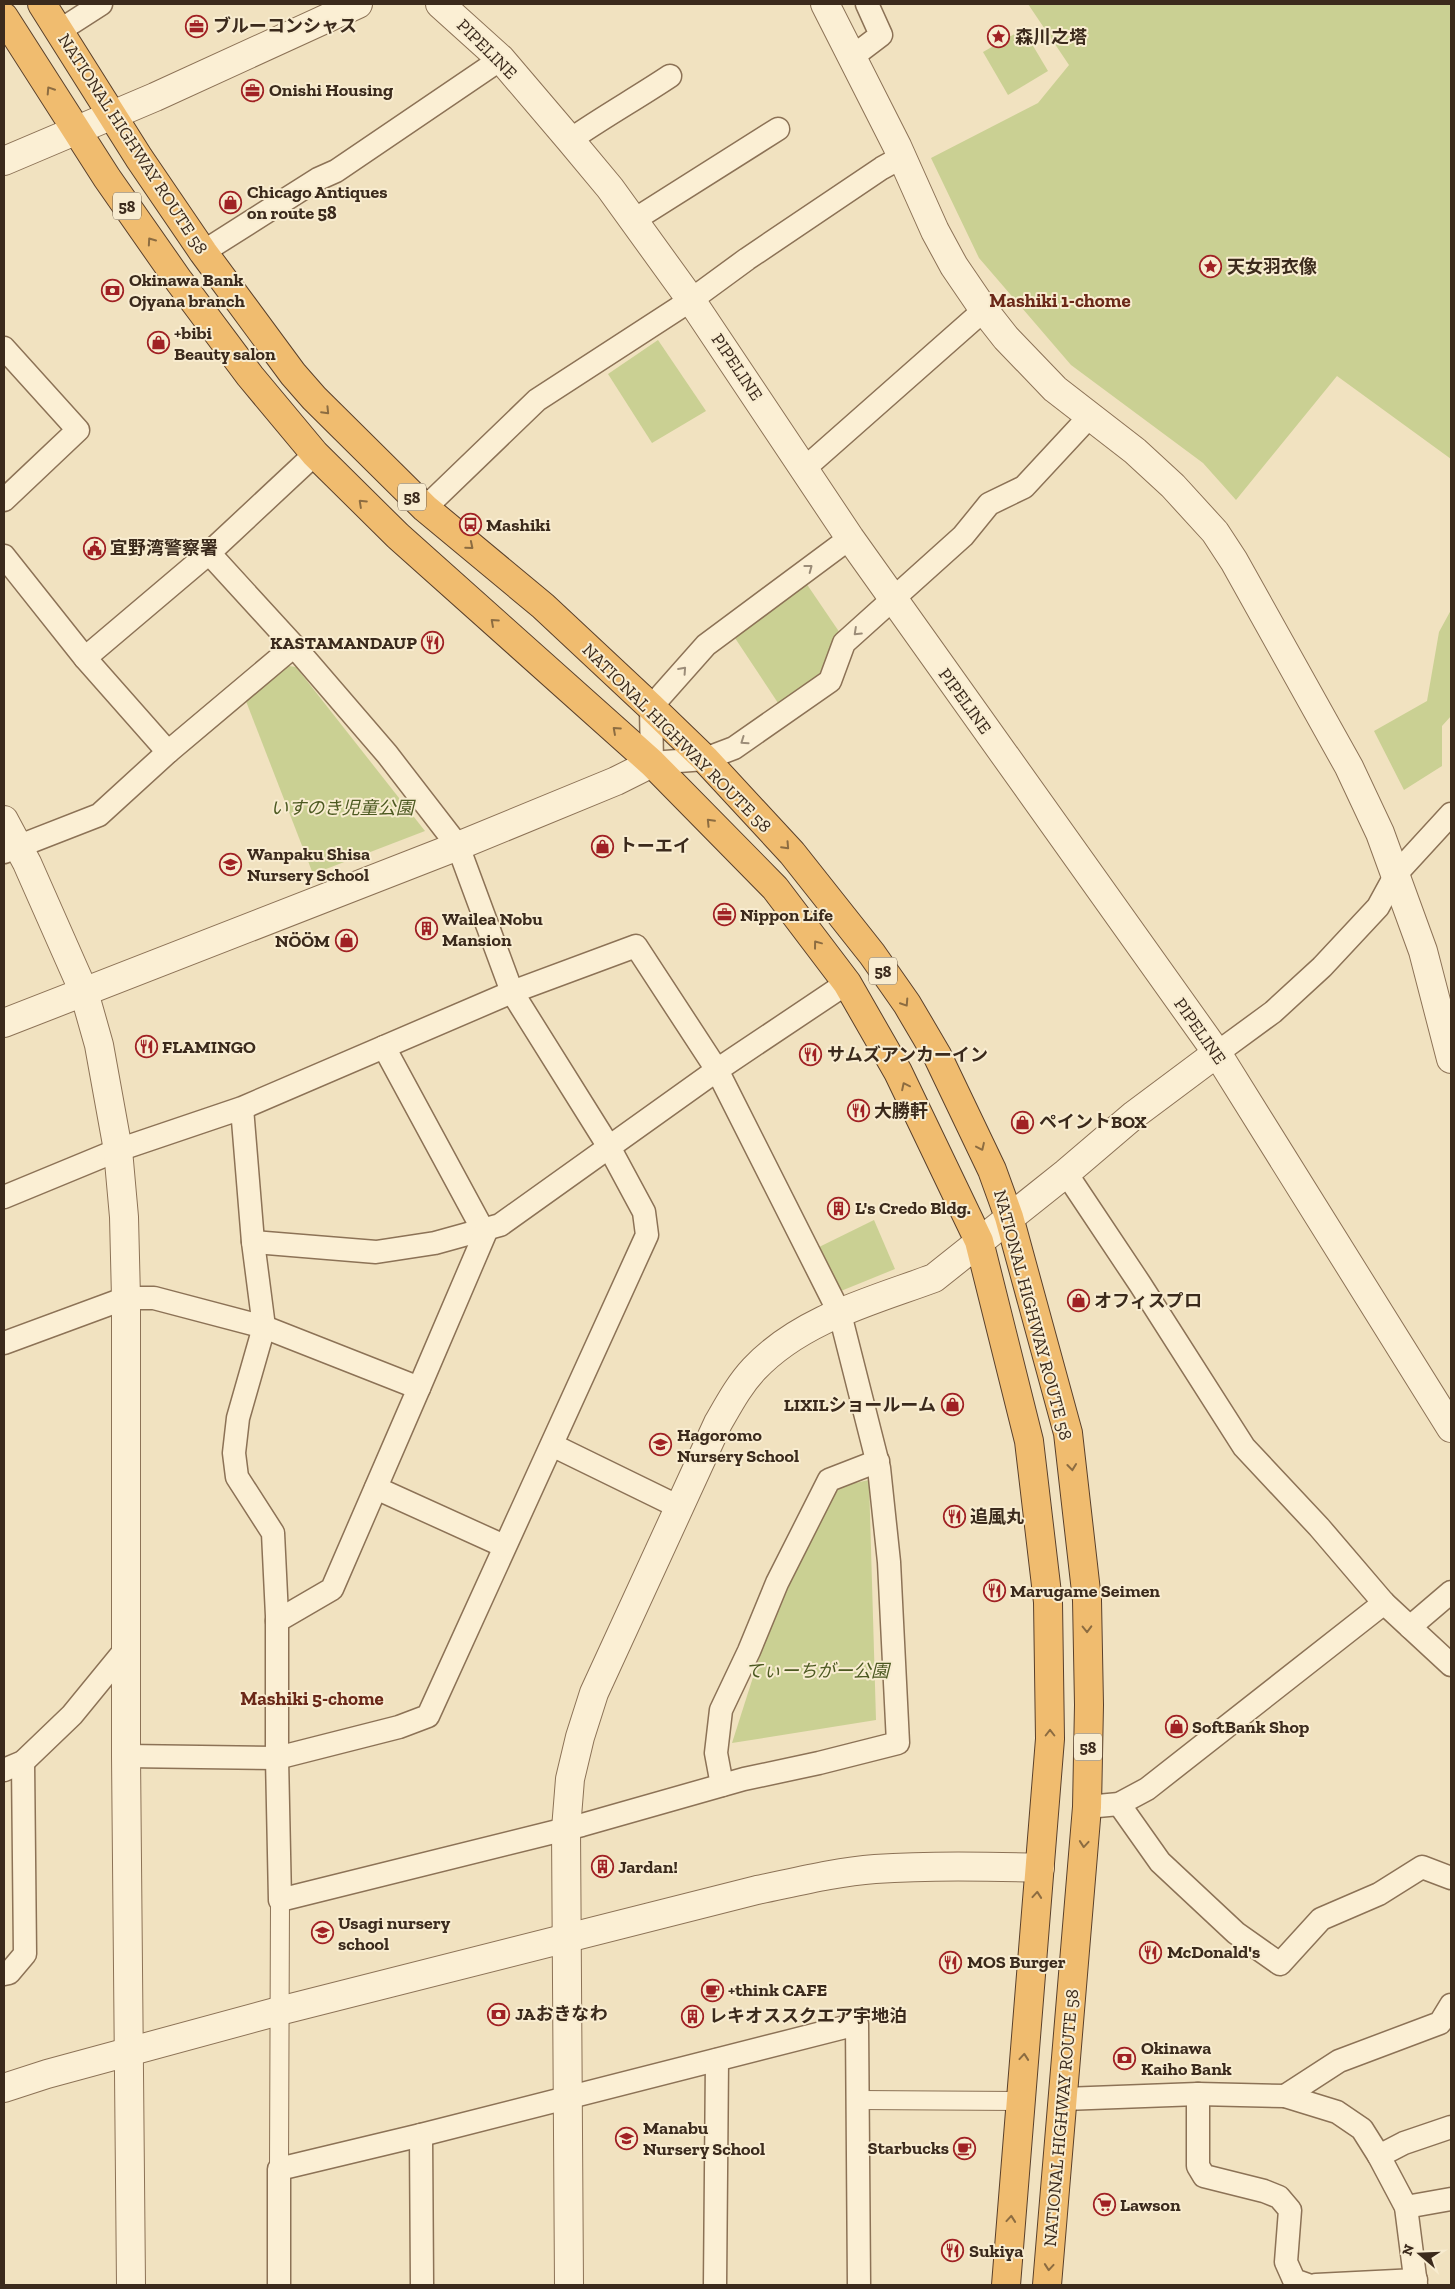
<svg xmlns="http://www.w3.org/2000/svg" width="1455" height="2289" viewBox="0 0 1455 2289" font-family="'Zilla Slab','Noto Sans JP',serif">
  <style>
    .green { fill: #cad093 }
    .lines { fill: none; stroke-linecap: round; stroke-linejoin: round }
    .pedestrian-casing { stroke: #8c7256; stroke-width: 20 }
    .minor-casing { stroke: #8c7256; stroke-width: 25 }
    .tertiary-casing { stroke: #8c7256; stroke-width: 30 }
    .trunk-casing { stroke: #5a402b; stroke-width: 30 }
    .pedestrian { stroke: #fbefd4; stroke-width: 18 }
    .minor { stroke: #fbefd4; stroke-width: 22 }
    .tertiary { stroke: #fbefd4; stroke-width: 28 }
    .trunk { stroke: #f0bc6f; stroke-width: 28 }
    .oneway { stroke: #8c6c41 }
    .oneway2 { stroke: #9b8c78 }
    .labels { text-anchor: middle; stroke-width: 4; stroke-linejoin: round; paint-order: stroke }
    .shield { fill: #f8ecd0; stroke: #746452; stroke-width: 1 }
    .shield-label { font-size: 16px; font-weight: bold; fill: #3b2a1c }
    .poi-label { font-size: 18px; font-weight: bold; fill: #3b2a1c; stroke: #f8ecd0; text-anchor: start }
    .street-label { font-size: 18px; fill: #3b2a1c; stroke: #f8ecd0 }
    .park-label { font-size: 18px; font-style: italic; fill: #4c5921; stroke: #f8ecd0 }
    .neighbourhood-label { font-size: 19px; font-weight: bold; fill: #6b2818; stroke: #f8ecd0 }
  </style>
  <rect width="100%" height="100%" fill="#f1e2c0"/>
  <g class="green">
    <path d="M1028,4H1451V459L1337,376L1236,500L1203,463L1071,365L979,258L931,158L1038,103L1069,65Z"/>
    <path d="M1023,29L1048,71L1008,95L983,52Z"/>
    <path d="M658,340L706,411L652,443L608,374Z"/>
    <path d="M806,583L842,636L823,674L778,703L733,635Z"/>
    <path d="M1451,610V716L1442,726V766L1404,790L1374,731L1427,701L1439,632Z"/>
    <path d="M282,665L296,667L425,831L313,874L244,696Z"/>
    <path d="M874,1220L895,1269L836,1293L815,1249Z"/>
    <path d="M869,1480L876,1720L732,1743L769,1627L837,1487Z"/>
  </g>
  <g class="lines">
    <defs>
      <g id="pedestrian">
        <path d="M858,2100L1021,2101"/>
        <path d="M279,2169L280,1900"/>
      </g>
      <g id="minor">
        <path d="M59,31L101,4"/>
        <path d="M852,57L881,35L867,4"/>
        <path d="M570,140C603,117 637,98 670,76"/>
        <path d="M634,220L778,129"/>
        <path d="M203,252L318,179L336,171L501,59"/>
        <path d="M4,348L78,430L4,500"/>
        <path d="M805,468L984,310"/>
        <path d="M425,508L537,400L691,300L747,259L882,168L902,157"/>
        <path d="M850,538L706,645L651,707L652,763L705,759L734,748L830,681L844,643L963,536L989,504L1024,487L1089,417"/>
        <path d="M209,553L294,646"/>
        <path d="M4,556L85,658L168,752"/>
        <path d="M85,658L209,553L315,454"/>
        <path d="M4,852L99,815L168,752L294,646L387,754L458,846L512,992L609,1147L644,1212L647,1235C574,1395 500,1555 428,1716L399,1727L277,1758L126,1756"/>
        <path d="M384,1047L483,1230"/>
        <path d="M1217,1053L1273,1012L1322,967L1378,907L1396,874L1451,814"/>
        <path d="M1066,1173L1140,1284L1244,1447L1319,1527L1384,1603L1451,1665"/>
        <path d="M4,1197L118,1150L242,1108L512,992L636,946L717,1070L840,1314L879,1468L889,1562L898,1743L819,1763L744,1779L582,1825L280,1900L277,1758V1616L273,1533L237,1477L234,1453L238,1418L264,1327L253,1242L242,1108"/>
        <path d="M253,1242L376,1252L435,1243L500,1225L717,1070L847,983"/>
        <path d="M4,1343L126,1298H154L264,1327L419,1388L332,1589L277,1621"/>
        <path d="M419,1388L487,1229"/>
        <path d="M552,1445L679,1507"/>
        <path d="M376,1488L504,1546"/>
        <path d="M1410,1627L1451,1592"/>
        <path d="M4,1770L23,1762L72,1715L126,1649"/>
        <path d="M722,1785L716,1753L721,1710L749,1651L777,1583L829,1480L878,1461"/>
        <path d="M1119,1804L1160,1862L1236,1933L1280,1964L1321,1919L1379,1894L1422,1867L1451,1878"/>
        <path d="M1087,1807L1119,1804L1147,1789L1384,1603"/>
        <path d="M4,1974L9,1973L25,1954L23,1762"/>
        <path d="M1198,2094V2166L1204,2176L1264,2191L1279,2197L1290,2210L1286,2262L1294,2280L1308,2285"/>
        <path d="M1285,2096L1339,2061L1440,2023L1451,2005"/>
        <path d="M1064,2099L1198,2094L1285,2096L1337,2112L1362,2129L1379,2156L1406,2207L1416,2285"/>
        <path d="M421,2135L422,2285"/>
        <path d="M1379,2156L1404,2143L1451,2127"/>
        <path d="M1406,2207L1451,2199"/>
        <path d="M279,2285V2169L421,2135L857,2024L859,2285"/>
        <path d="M715,2285L717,2060"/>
        <path d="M1316,2285L1416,2280"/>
      </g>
      <g id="tertiary">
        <path d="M440,4L501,59L570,140L610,188L691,300L850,538L1217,1053L1451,1428"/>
        <path d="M825,4L897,146L935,231L954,266L984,310L1006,338L1055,389L1135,451L1173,486L1215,532L1234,561L1349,767L1380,833L1423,951L1451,1059"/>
        <path d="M4,161L155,97L358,4"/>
        <path d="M4,820L27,863L84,992L99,1045L118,1150L124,1217L126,1298V1756L131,2285"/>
        <path d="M4,1023L458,846L616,781L652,763"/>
        <path d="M4,2088L47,2074L279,2011L757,1890C796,1882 835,1872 875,1869C930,1865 984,1866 1040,1868"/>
        <path d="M569,2285L566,1829L570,1779L580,1737L594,1693L718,1423C729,1404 739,1385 754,1369C801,1319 872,1301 934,1278L1066,1173L1134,1115L1217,1053"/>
      </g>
      <g id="trunk">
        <path d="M42,4L139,158L203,252L293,374L314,398L425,508L543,606L651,707L705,759L792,853L872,954L907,1004L937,1055L992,1170L1009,1217L1068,1433L1087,1600L1089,1705L1087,1807L1047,2285"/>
        <path d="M4,17L107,178L179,281L250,376L315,454L398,536L652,763L775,888L847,983L898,1072L979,1241L1029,1441L1048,1602L1050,1739L1006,2285"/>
      </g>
    </defs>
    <use href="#pedestrian" class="pedestrian-casing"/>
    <use href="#minor" class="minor-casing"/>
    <use href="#tertiary" class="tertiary-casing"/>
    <use href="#trunk" class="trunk-casing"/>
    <use href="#pedestrian" class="pedestrian"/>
    <use href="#minor" class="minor"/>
    <use href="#tertiary" class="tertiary"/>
    <use href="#trunk" class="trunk"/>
  </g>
  <defs><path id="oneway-chevron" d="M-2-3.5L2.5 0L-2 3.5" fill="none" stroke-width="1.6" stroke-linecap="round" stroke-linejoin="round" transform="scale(1.25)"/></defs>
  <g class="oneway">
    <use href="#oneway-chevron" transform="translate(50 90) rotate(-123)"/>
    <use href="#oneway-chevron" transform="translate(151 241) rotate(-125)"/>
    <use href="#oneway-chevron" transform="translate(326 411) rotate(46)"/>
    <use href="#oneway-chevron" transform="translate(362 503) rotate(-137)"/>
    <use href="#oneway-chevron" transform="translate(470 546) rotate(40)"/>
    <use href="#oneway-chevron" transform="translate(494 622) rotate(-138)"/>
    <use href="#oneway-chevron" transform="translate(616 730) rotate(-138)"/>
    <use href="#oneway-chevron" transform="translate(710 822) rotate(-134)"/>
    <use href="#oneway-chevron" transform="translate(786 846) rotate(47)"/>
    <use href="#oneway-chevron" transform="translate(817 944) rotate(-127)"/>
    <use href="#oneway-chevron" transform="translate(905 1003) rotate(57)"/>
    <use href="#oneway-chevron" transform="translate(905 1086) rotate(-116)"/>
    <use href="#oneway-chevron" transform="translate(981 1147) rotate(65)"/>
    <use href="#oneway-chevron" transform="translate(1072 1467) rotate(84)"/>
    <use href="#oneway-chevron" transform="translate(1087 1629) rotate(89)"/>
    <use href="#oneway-chevron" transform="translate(1050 1733) rotate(-90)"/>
    <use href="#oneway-chevron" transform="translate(1084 1844) rotate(95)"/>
    <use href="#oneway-chevron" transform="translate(1037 1895) rotate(-85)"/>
    <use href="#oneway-chevron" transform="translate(1024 2057) rotate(-85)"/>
    <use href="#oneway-chevron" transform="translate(1011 2219) rotate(-85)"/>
    <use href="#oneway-chevron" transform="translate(1049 2267) rotate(95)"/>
  </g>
  <g class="oneway2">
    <use href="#oneway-chevron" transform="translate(809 568) rotate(-37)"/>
    <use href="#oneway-chevron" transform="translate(857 632) rotate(137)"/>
    <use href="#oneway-chevron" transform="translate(683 670) rotate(-48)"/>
    <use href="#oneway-chevron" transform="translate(744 741) rotate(145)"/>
  </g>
  <defs>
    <symbol id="office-ring" viewBox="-11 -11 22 22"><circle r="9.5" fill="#f8ecd0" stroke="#a02124" stroke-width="1.5"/><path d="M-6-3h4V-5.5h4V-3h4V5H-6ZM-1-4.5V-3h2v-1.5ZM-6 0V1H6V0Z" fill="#a02124"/></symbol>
    <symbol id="sight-ring" viewBox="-11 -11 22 22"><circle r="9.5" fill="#f8ecd0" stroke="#a02124" stroke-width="1.5"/><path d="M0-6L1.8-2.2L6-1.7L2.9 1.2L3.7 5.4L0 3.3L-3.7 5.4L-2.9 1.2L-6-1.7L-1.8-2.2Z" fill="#a02124"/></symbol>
    <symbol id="shop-ring" viewBox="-11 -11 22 22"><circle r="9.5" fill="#f8ecd0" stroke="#a02124" stroke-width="1.5"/><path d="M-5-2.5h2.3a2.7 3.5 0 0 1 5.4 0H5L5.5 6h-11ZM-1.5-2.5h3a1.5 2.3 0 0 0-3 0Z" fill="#a02124"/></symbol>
    <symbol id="bank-ring" viewBox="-11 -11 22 22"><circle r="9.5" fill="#f8ecd0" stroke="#a02124" stroke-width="1.5"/><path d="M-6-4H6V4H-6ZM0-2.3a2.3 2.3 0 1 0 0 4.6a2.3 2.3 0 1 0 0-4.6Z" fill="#a02124"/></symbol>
    <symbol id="bus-ring" viewBox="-11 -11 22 22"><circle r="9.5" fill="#f8ecd0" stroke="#a02124" stroke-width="1.5"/><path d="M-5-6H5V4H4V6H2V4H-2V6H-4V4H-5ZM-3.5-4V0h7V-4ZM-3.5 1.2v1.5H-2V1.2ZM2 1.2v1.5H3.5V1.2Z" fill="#a02124"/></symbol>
    <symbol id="civic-ring" viewBox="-11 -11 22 22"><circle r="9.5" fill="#f8ecd0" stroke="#a02124" stroke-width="1.5"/><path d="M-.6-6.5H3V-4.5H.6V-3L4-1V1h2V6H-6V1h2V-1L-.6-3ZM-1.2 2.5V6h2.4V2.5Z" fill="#a02124"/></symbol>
    <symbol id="restaurant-ring" viewBox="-11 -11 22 22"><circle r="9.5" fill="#f8ecd0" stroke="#a02124" stroke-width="1.5"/><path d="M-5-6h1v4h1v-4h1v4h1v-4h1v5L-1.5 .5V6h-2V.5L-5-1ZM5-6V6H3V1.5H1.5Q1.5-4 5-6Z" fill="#a02124"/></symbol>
    <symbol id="school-ring" viewBox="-11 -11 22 22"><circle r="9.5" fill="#f8ecd0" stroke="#a02124" stroke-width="1.5"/><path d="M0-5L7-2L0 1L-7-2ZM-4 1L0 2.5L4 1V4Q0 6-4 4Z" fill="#a02124"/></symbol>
    <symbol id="building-ring" viewBox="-11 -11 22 22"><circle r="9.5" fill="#f8ecd0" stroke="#a02124" stroke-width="1.5"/><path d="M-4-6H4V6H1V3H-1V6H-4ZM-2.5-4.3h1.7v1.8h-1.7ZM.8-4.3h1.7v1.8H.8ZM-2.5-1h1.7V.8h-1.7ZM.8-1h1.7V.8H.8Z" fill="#a02124"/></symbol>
    <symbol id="cafe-ring" viewBox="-11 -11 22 22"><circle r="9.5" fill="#f8ecd0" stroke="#a02124" stroke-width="1.5"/><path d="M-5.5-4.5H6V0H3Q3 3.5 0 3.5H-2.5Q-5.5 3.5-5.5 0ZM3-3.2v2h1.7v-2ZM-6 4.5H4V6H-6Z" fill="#a02124"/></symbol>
    <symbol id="supermarket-ring" viewBox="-11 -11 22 22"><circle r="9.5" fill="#f8ecd0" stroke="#a02124" stroke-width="1.5"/><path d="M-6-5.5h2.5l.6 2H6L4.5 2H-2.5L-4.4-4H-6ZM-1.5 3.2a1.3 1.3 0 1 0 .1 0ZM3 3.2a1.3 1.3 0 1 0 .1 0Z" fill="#a02124"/></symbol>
  </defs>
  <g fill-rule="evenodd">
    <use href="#office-ring" x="184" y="14" width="25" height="25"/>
    <use href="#sight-ring" x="986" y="24" width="25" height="25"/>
    <use href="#office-ring" x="240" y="78" width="25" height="25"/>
    <use href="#shop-ring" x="218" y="190" width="25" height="25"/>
    <use href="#sight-ring" x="1198" y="254" width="25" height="25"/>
    <use href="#bank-ring" x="100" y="278" width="25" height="25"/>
    <use href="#shop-ring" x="146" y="330" width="25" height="25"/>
    <use href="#bus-ring" x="458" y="512" width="25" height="25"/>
    <use href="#civic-ring" x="82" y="536" width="25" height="25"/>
    <use href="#restaurant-ring" x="420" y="630" width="25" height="25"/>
    <use href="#shop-ring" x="590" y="834" width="25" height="25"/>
    <use href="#school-ring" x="218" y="852" width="25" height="25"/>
    <use href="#office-ring" x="712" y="902" width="25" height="25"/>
    <use href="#building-ring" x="414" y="916" width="25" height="25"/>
    <use href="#shop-ring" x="334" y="928" width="25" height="25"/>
    <use href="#restaurant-ring" x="134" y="1034" width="25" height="25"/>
    <use href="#restaurant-ring" x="798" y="1042" width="25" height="25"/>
    <use href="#restaurant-ring" x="846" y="1098" width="25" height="25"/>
    <use href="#shop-ring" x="1010" y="1110" width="25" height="25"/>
    <use href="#building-ring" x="826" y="1196" width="25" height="25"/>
    <use href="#shop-ring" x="1066" y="1288" width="25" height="25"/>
    <use href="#shop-ring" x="940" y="1392" width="25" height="25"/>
    <use href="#school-ring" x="648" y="1432" width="25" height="25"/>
    <use href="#restaurant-ring" x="942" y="1504" width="25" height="25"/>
    <use href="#restaurant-ring" x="982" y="1578" width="25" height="25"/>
    <use href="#shop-ring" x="1164" y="1714" width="25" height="25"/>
    <use href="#building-ring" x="590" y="1854" width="25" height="25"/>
    <use href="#school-ring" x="310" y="1920" width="25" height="25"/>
    <use href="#restaurant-ring" x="1138" y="1940" width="25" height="25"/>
    <use href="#restaurant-ring" x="938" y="1950" width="25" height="25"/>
    <use href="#cafe-ring" x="700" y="1978" width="25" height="25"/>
    <use href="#bank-ring" x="486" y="2002" width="25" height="25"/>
    <use href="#building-ring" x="680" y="2004" width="25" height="25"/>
    <use href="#bank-ring" x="1112" y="2046" width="25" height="25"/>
    <use href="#school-ring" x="614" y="2126" width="25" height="25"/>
    <use href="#cafe-ring" x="952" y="2136" width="25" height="25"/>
    <use href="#supermarket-ring" x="1092" y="2192" width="25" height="25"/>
    <use href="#restaurant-ring" x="940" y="2238" width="25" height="25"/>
  </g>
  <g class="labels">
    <g class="shield">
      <rect x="113" y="192.5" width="28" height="27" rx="4"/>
      <rect x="398" y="483.5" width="28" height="27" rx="4"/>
      <rect x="869" y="957.5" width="28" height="27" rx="4"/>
      <rect x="1074" y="1733.5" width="28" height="27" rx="4"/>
    </g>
    <g class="shield-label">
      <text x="127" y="212">58</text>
      <text x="412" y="503">58</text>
      <text x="883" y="977">58</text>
      <text x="1088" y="1753">58</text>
    </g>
    <g class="poi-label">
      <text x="213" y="32">ブルーコンシャス</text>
      <text x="1015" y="43">森川之塔</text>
      <text x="269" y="96">Onishi Housing</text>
      <text x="247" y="198">Chicago Antiques<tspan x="247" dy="21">on route 58</tspan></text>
      <text x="1227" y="273">天女羽衣像</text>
      <text x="129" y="286">Okinawa Bank<tspan x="129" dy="21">Ojyana branch</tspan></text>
      <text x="174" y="339">+bibi<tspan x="174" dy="21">Beauty salon</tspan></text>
      <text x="486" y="531">Mashiki</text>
      <text x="110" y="554">宜野湾警察署</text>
      <text x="417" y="649" text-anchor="end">KASTAMANDAUP</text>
      <text x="619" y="852">トーエイ</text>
      <text x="247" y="860">Wanpaku Shisa<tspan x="247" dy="21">Nursery School</tspan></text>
      <text x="740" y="921">Nippon Life</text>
      <text x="442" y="925">Wailea Nobu<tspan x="442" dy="21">Mansion</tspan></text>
      <text x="330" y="947" text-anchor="end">NÖÖM</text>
      <text x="162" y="1053">FLAMINGO</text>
      <text x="827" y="1061">サムズアンカーイン</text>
      <text x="874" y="1117">大勝軒</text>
      <text x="1039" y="1128">ペイントBOX</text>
      <text x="855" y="1214">L's Credo Bldg.</text>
      <text x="1094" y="1307">オフィスプロ</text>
      <text x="936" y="1411" text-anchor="end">LIXILショールーム</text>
      <text x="677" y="1441">Hagoromo<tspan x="677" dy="21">Nursery School</tspan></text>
      <text x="970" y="1523">追風丸</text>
      <text x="1010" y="1597">Marugame Seimen</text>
      <text x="1192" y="1733">SoftBank Shop</text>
      <text x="618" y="1873">Jardan!</text>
      <text x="338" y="1929">Usagi nursery<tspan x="338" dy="21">school</tspan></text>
      <text x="1167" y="1958">McDonald's</text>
      <text x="967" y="1968">MOS Burger</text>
      <text x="728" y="1996">+think CAFE</text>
      <text x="515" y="2020">JAおきなわ</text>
      <text x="709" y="2022">レキオススクエア宇地泊</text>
      <text x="1141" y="2054">Okinawa<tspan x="1141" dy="21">Kaiho Bank</tspan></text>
      <text x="643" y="2134">Manabu<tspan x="643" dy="21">Nursery School</tspan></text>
      <text x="949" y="2154" text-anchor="end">Starbucks</text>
      <text x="1120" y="2211">Lawson</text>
      <text x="969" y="2257">Sukiya</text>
    </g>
    <g class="street-label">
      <text transform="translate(487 49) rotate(45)" y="6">PIPELINE</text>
      <text transform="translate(133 144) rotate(57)" y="6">NATIONAL HIGHWAY ROUTE 58</text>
      <text transform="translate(737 367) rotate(56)" y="6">PIPELINE</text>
      <text transform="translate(965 701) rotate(54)" y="6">PIPELINE</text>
      <text transform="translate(677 738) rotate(45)" y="6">NATIONAL HIGHWAY ROUTE 58</text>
      <text transform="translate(1200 1031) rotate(55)" y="6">PIPELINE</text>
      <text transform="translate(1033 1315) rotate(75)" y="6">NATIONAL HIGHWAY ROUTE 58</text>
      <text transform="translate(1061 2118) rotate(-85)" y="6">NATIONAL HIGHWAY ROUTE 58</text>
    </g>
    <g class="park-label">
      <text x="342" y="814">いすのき児童公園</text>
      <text x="817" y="1677">てぃーちがー公園</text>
    </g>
    <g class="neighbourhood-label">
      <text x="1060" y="307">Mashiki 1-chome</text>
      <text x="312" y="1705">Mashiki 5-chome</text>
    </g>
  </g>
  <rect width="1455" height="2289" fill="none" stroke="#3b2a1c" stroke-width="10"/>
  <g transform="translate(1420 2254) rotate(289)" stroke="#f8ecd0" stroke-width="4" paint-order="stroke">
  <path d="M0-4L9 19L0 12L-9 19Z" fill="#3b2a1c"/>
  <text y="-8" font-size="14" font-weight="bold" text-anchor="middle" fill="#3b2a1c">N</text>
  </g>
</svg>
